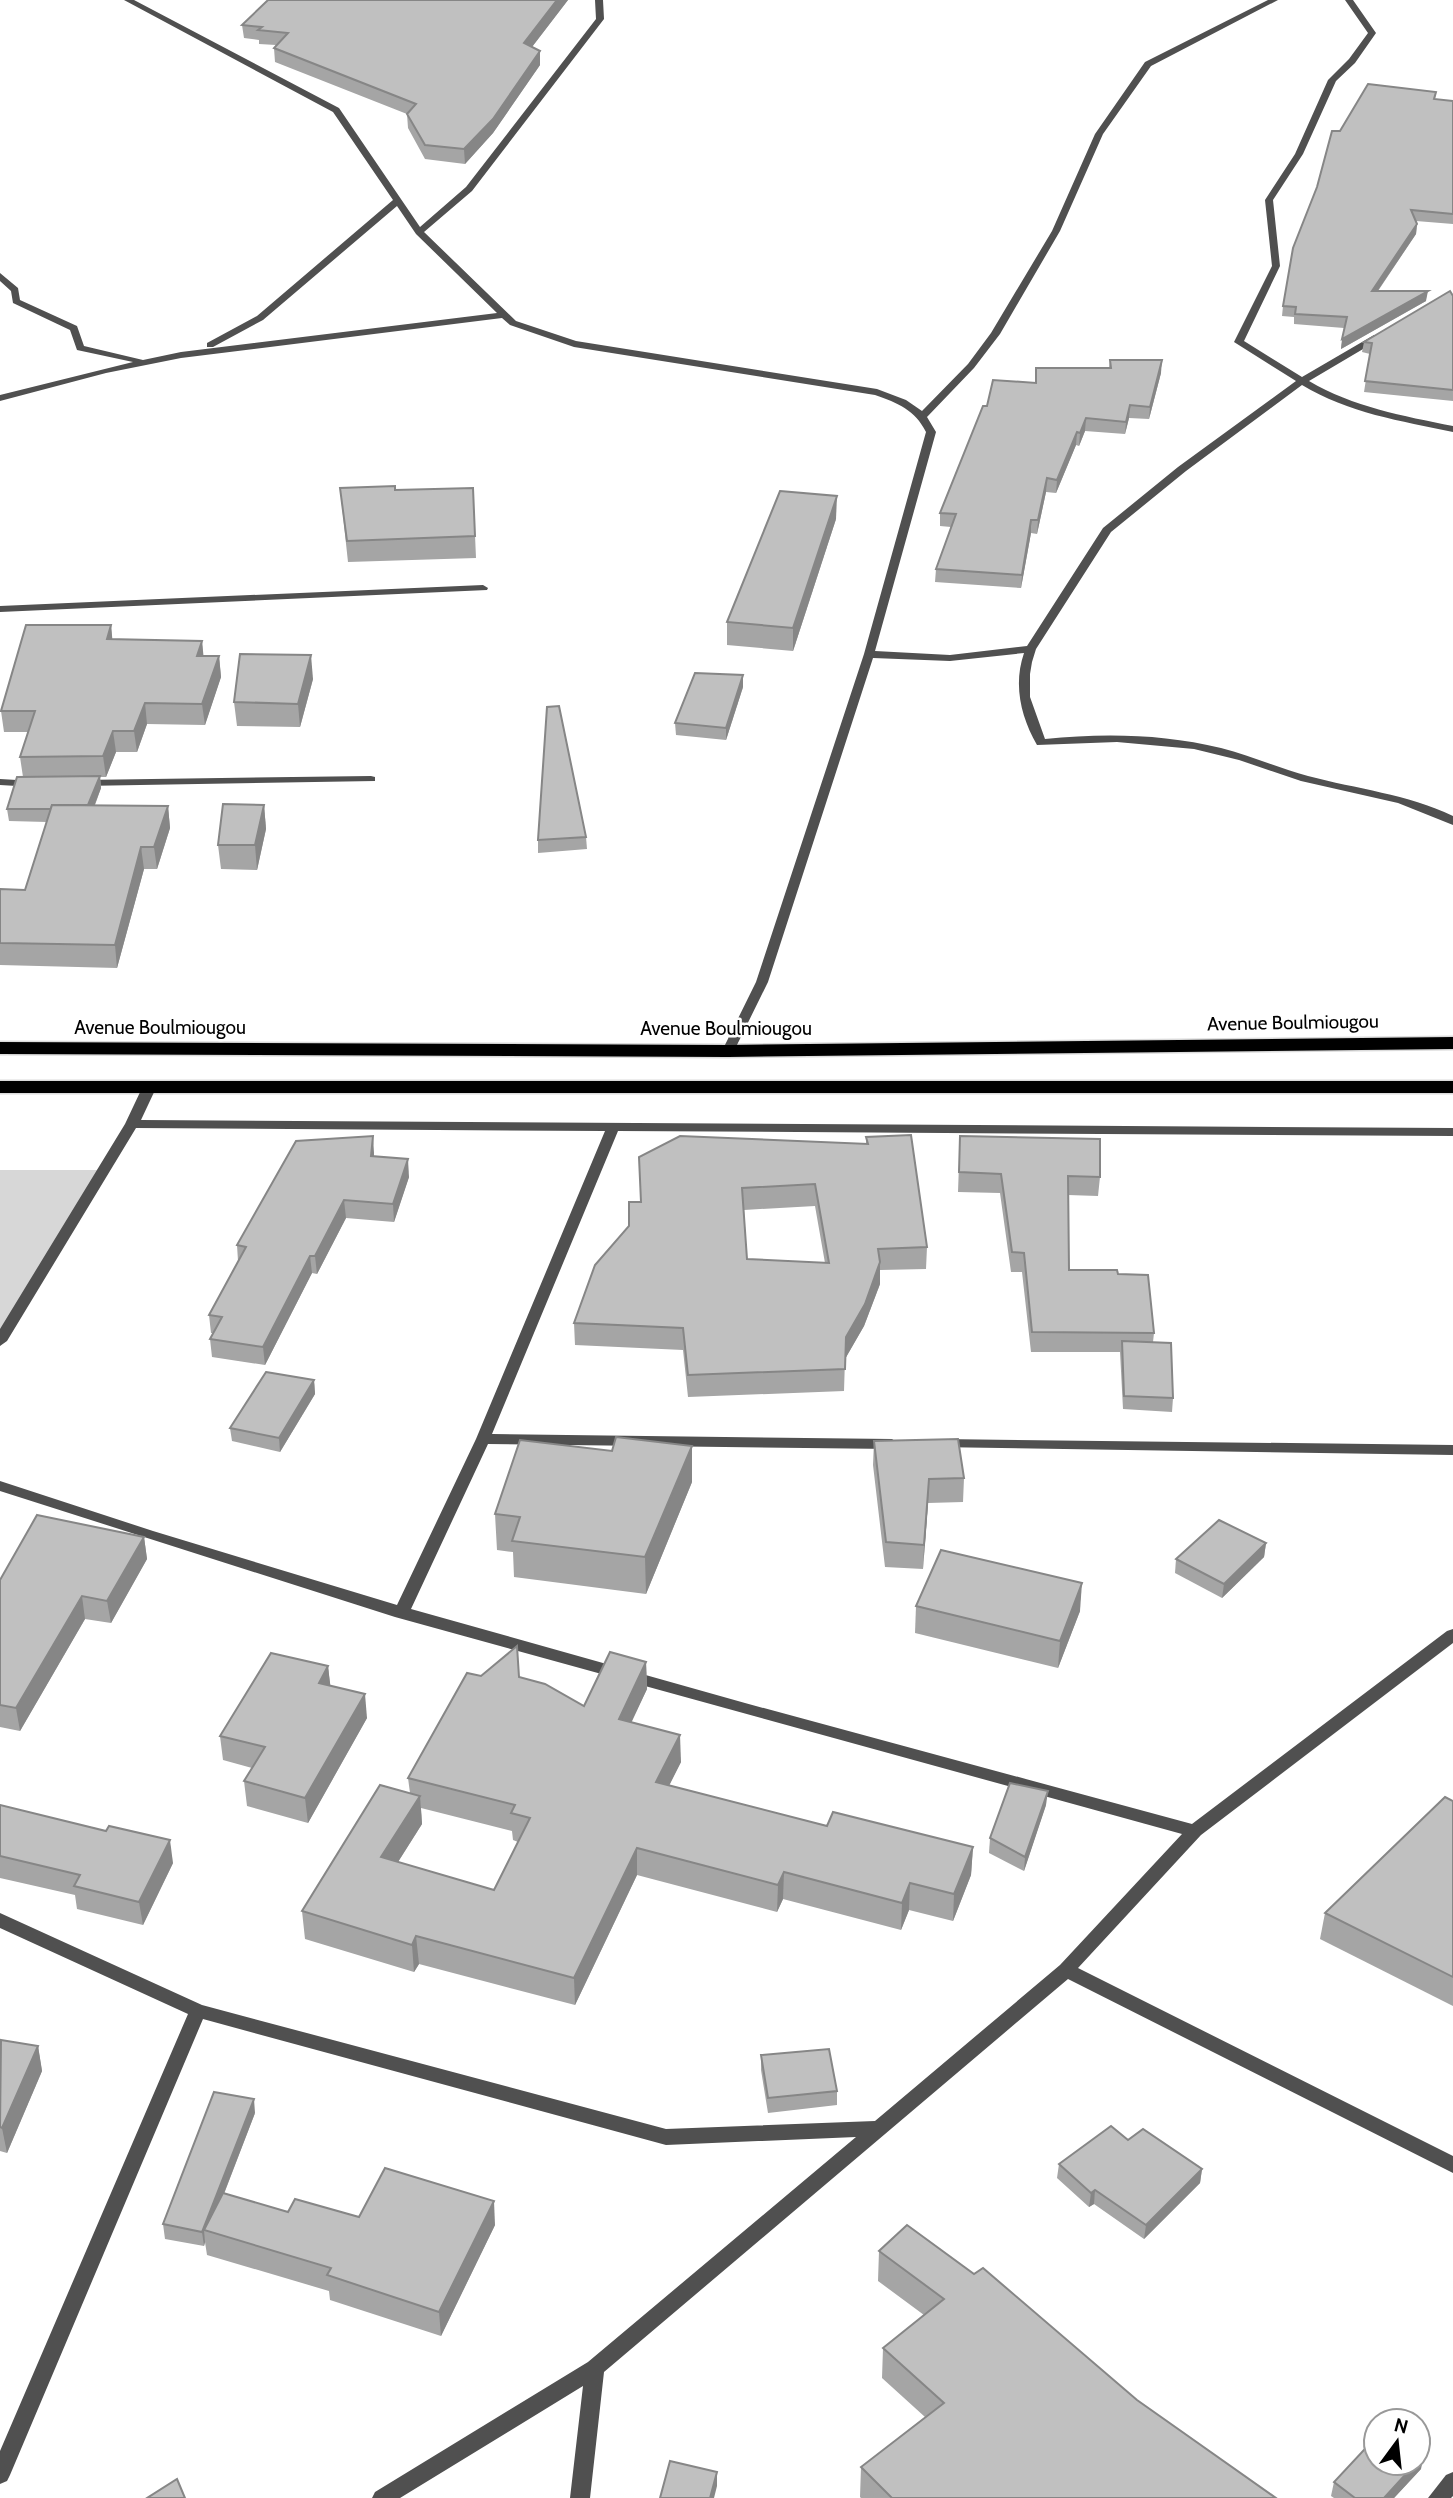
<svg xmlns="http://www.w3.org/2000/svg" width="1453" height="2498" viewBox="0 0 1453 2498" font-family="Cabin,sans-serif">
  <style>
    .green { fill: #d7d7d7 }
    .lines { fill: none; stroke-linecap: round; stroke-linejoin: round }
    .highway-casing { stroke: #dbdbdb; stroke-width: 3 }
    .street { fill: #505050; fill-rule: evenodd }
    .highway { fill: #000; fill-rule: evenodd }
    .wall { fill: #a5a5a5; fill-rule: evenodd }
    .shaded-wall { fill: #868686 }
    .building { fill: #c0c0c0; stroke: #868686; stroke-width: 2; fill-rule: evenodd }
    .labels { text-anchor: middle; stroke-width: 5; stroke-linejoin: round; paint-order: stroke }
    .street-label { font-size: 19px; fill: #000; stroke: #fff }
  </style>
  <rect width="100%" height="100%" fill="#fff"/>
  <path class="green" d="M0,1170H104L0,1341Z"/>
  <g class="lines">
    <defs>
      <g id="highway">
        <path d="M1453,1037V1049L728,1057L0,1054V1042L728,1045Z"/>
        <rect x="0" y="1081" width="1453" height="12"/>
      </g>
    </defs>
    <use href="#highway" class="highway-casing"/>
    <g class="street">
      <path d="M124,0H134L339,108L420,227L466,187L596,19L595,0H603L604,19L472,191L424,232L516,321L576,341L877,389L906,400L922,411L968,364L991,333L1052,231L1095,134L1145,62L1268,0H1278L1151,66L1103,134L1060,231L1000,334L974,368L927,417L936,432L875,651L950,655L1027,646L1103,528L1178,467L1296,381L1234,342L1272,266L1265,200L1295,154L1328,80L1349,59L1368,33L1345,0H1353L1376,33L1355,63L1336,81L1303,154L1273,200L1280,266L1244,341L1302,377L1374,335H1380V339L1309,381C1353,407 1403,416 1453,426V432C1401,421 1348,413 1302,385L1186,471L1111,532L1036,649L1032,662L1030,674V697L1045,739C1104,733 1163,734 1221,748C1251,756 1279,768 1308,776C1357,789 1407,794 1453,816V825L1398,803L1301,781L1239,760L1194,749L1117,742L1037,745C1021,717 1013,685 1024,653L950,661L873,658L768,982L734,1051L733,1054H723L722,1051L756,982L864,654L926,432C915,410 898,403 875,395L574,347L510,325L502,318L181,358L106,373L0,401V395L133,362L77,350L70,330L13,303L11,291L0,281V273L18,288L20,300L77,326L84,346L143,360L181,352L497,313L416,234L397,206L263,320L213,347H207V343L257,316L393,200L333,112Z"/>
      <path d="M483,585L488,588L487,590L0,612V606Z"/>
      <path d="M371,776L375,777V781L82,786L76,783L82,780Z"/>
      <path d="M0,779L34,781L40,784L34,787L0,785Z"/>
      <path d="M149,1084L156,1088L141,1120L1453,1128V1136L618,1131L492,1434L892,1439L899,1444L892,1449L488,1444L411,1609L745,1703L1192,1824L1447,1631L1453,1629V1643L1201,1835L1078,1968L1453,2156V2173L1068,1979L604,2372L590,2498H570L583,2386L400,2498H372L375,2492L588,2362L856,2137L666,2145L203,2019L10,2475L7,2481L0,2484V2451L188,2014L0,1928V1913L202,2005L666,2129L875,2121L1060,1965L1182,1834L395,1617L0,1491V1481L153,1531L397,1605L476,1439L605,1131L136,1128L7,1341L0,1346V1329L125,1124L142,1088Z"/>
      <path d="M940,1439L1453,1445V1455L935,1447L933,1444Z"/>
      <path d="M1453,2472V2496L1451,2498H1428L1446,2475Z"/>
    </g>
    <use href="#highway" class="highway"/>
  </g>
  <g class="wall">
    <path d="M268,0H568L532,47L540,65L493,133L465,164L425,159L408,128L407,114L275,62L274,48L276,45L259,44V40L244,38L242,25Z"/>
    <path d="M1436,92L1435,99L1453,101V224L1416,221L1417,224L1416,234L1378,291L1426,301L1341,349L1344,328L1294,324V317L1282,316L1283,306L1340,131Z"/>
    <path d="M1453,296V401L1364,392L1370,354L1362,352L1364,342Z"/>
    <path d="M1110,360L1161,373L1149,419L1129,418L1125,434L1085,431L1079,446L1076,445L1056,493L1046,492L1037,534L1031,533L1021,588L935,582L936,569L951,527L940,526V513L987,406L1036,383L1109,368Z"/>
    <path d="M340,488L395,490L473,488L476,558L348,562Z"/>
    <path d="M836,519L793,651L727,645V622Z"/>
    <path d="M111,625L112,639L202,641L203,656H219L221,677L205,725L147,724L137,752H116L106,777H100L101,788L95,805L168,806L170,828L157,869H144L117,968L0,965V889L25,890L47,822L9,821L7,809L23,777L20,757L28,732H4L1,711Z"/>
    <path d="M313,679L300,727L237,726L234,702Z"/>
    <path d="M743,687L726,740L676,735L675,723Z"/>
    <path d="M264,805L266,829L257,870L221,869L218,845Z"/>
    <path d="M586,837L587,849L538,853V840Z"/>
    <path d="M960,1136L1100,1177L1098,1196L1068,1195L1069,1270L1118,1274L1154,1333L1153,1342L1173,1398L1172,1412L1123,1409L1120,1352H1031L1022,1272H1011L1000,1193L958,1192Z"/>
    <path d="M866,1137L927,1247L926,1269L880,1270V1284L864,1326L845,1359L844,1391L688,1397L683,1350L575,1345L574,1323L629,1226L641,1202L639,1157L866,1144ZM815,1206L825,1263L747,1259L744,1210Z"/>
    <path d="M374,1153V1156L409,1177L394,1222L346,1218L317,1274L312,1273L265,1365L212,1357L210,1339L214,1333H211L209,1315L238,1261L237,1245Z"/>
    <path d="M314,1380L315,1394L280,1452L232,1441L230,1428Z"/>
    <path d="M874,1441L964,1478L963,1502L928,1503L923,1569L885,1567L873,1465Z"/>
    <path d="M692,1482L646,1594L514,1577L513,1552L497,1550L495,1514Z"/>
    <path d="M144,1537L147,1559L111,1623L85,1619L20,1731L0,1727V1580Z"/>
    <path d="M1266,1543L1264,1557L1222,1598L1175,1573L1176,1559Z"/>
    <path d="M916,1606L1080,1611L1058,1668L915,1633Z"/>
    <path d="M646,1662L647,1689L631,1722L681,1762L669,1785L827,1826L973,1847L971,1875L953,1921L909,1910L901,1930L783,1899L777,1912L637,1875L575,2005L419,1964L414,1972L305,1939L302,1911L410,1793L408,1778L481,1676L584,1706ZM421,1808L512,1831L513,1840L518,1842L494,1890L398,1862L422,1824Z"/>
    <path d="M328,1666L330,1685L367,1718L308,1823L247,1806L244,1781L252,1768L223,1760L220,1736Z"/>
    <path d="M1453,1801V2006L1320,1939L1325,1913Z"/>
    <path d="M0,1805L173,1863L143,1925L77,1909L75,1895L0,1878Z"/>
    <path d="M1046,1805L1024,1871L989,1853L990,1838Z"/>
    <path d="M0,2041L38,2046L42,2071L7,2153L0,2151Z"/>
    <path d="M761,2055L837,2091V2105L768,2113L761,2070Z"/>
    <path d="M255,2113L224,2194L288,2212L495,2225L441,2336L330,2300L329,2291L207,2255L205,2242L204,2246L165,2239L163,2224Z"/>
    <path d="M1128,2140L1202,2169L1200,2183L1144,2239L1094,2204L1089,2207L1057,2178L1059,2164Z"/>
    <path d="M879,2251L1137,2400L1276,2498H861L860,2497L861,2467L925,2417L882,2378L883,2348L924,2315L878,2281Z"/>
    <path d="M1421,2469L1394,2498H1334L1331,2496L1334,2482Z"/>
  </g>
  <g class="shaded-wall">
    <path d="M557,0H568L525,56L524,43Z"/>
    <path d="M540,51V65L493,133L465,164L464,149Z"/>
    <path d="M1417,224L1416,234L1370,302L1372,291Z"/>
    <path d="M1428,291L1426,301L1341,349L1342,339Z"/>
    <path d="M1162,360L1161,373L1149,419L1150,407Z"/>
    <path d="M1130,405L1129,418L1125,434L1126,422Z"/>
    <path d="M1086,418L1085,431L1079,446L1080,433Z"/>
    <path d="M1077,432L1076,445L1056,493L1057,480Z"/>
    <path d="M1047,478L1046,492L1037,534L1038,520Z"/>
    <path d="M837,496L836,519L793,651V628Z"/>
    <path d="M1031,520V533L1021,588L1022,575Z"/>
    <path d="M111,625L113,646L107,639Z"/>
    <path d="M202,641L204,661L197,656Z"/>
    <path d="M311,655L313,679L300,727L298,704Z"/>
    <path d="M219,656L221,677L205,725L202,704Z"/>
    <path d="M743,675V687L726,740V728Z"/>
    <path d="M145,703L147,724L137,752L134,731Z"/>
    <path d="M113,731L116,752L106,777L103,756Z"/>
    <path d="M100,776L101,788L88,822L86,810Z"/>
    <path d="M264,805L266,829L257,870L255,845Z"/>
    <path d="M168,806L170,828L157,869L154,847Z"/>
    <path d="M141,847L144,869L117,968L115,945Z"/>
    <path d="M373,1136L374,1153L373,1174L371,1156Z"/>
    <path d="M408,1159L409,1177L394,1222L393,1204Z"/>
    <path d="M344,1200L346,1218L317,1274L315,1256Z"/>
    <path d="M310,1256L312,1273L265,1365L263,1347Z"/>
    <path d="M880,1262V1284L864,1326L845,1359L846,1337Z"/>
    <path d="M314,1380L315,1394L280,1452L279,1438Z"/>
    <path d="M692,1446V1482L646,1594L645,1557Z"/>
    <path d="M929,1479L928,1503L923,1569L924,1545Z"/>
    <path d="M144,1537L147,1559L111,1623L107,1601Z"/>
    <path d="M1266,1543L1264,1557L1222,1598L1224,1584Z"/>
    <path d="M1082,1583L1080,1611L1058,1668L1060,1641Z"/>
    <path d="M82,1596L85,1619L20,1731L16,1708Z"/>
    <path d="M646,1662L647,1689L620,1747L619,1719Z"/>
    <path d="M328,1666L331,1691L319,1683Z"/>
    <path d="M365,1694L367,1718L308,1823L305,1798Z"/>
    <path d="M680,1735L681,1762L657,1810L656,1782Z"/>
    <path d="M1048,1791L1046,1805L1024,1871L1025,1857Z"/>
    <path d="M420,1796L422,1824L384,1884L381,1857Z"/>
    <path d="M170,1840L173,1863L143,1925L139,1902Z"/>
    <path d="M973,1847L971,1875L953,1921L954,1894Z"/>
    <path d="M637,1848V1875L575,2005L574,1978Z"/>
    <path d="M784,1872L783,1899L777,1912L778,1885Z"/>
    <path d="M910,1883L909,1910L901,1930L902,1903Z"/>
    <path d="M416,1936L419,1964L414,1972L412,1945Z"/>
    <path d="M38,2046L42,2071L7,2153L2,2128Z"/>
    <path d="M254,2099L255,2113L209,2232L204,2230L205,2242L204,2246L202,2232Z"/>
    <path d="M1202,2169L1200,2183L1144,2239L1146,2225Z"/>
    <path d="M1095,2190L1094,2204L1089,2207L1091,2193Z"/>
    <path d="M494,2201L495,2225L441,2336L439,2312Z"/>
    <path d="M1424,2455L1421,2469L1394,2498H1384L1416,2463H1418V2461Z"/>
    <path d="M717,2472V2486L714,2498H710Z"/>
  </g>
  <g class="building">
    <path d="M268,0H557L524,43L540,51L493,119L464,149L425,145L407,114L416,104L274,48L288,33L258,30L262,27L242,25Z"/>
    <path d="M1368,84L1436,92L1434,99L1453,101V214L1411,210L1417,224L1372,291H1428L1342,339L1347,317L1295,314L1296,307L1283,306L1293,248L1317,187L1332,131H1340Z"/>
    <path d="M1450,291L1453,296V390L1365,381L1372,343L1364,342Z"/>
    <path d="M1110,360H1162L1150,407L1130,405L1126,422L1086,418L1080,433L1077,432L1057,480L1047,478L1038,520H1031L1022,575L936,569L956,514L940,513L983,406H987L993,380L1036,383V368H1111Z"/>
    <path d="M395,486V490L473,488L475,536L347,541L340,488Z"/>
    <path d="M780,491L837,496L793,628L727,622Z"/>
    <path d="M26,625H111L107,639L202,641L197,656H219L202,704L145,703L134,731H113L103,756L20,757L35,711H1Z"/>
    <path d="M240,654L311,655L298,704L234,702Z"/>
    <path d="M695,673L743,675L726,728L675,723Z"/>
    <path d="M559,706L586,837L538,840L547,707Z"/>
    <path d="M100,776L88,805H52L51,809H7L17,777Z"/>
    <path d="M223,804L264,805L255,845H218Z"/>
    <path d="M52,805L168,806L154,847H141L115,945L0,943V889L25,890Z"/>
    <path d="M911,1135L927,1247L878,1249L880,1262L865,1304L846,1337L845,1369L688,1375L683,1328L574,1323L595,1265L629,1226V1202H641L639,1157L680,1136L868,1144L866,1137ZM815,1184L829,1263L747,1259L742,1188Z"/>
    <path d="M373,1136L371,1156L408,1159L393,1204L344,1200L315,1256H310L263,1347L210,1339L222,1317L209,1315L246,1247L237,1245L296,1141Z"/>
    <path d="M960,1136L1100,1139V1177L1068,1176L1069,1270H1117L1118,1274L1148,1275L1154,1333L1032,1332L1024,1253L1012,1252L1001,1174L959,1172Z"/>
    <path d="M1122,1341L1171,1343L1173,1398L1124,1396Z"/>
    <path d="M266,1372L314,1380L279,1438L230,1428Z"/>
    <path d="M616,1437L692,1446L645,1557L512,1541L520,1517L495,1514L520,1440L612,1451Z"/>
    <path d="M958,1439L964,1478L929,1479L924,1545L886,1542L874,1441Z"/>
    <path d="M37,1515L144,1537L107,1601L82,1596L16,1708L0,1705V1580Z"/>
    <path d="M1219,1520L1266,1543L1224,1584L1176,1559Z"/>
    <path d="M941,1550L1082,1583L1060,1641L916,1606Z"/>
    <path d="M517,1646L519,1677L545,1684L584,1706L610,1652L646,1662L619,1719L680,1735L656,1782L827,1826L833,1812L973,1847L954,1894L910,1883L902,1903L784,1872L778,1885L637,1848L574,1978L416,1936L412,1945L302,1911L380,1785L420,1796L381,1857L494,1890L530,1818L511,1813L515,1805L408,1778L467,1673L481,1676Z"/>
    <path d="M271,1653L328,1666L319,1683L365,1694L305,1798L244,1781L265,1747L220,1736Z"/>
    <path d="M1010,1783L1048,1791L1025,1857L990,1838Z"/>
    <path d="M1445,1797L1453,1801V1977L1325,1913Z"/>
    <path d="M0,1805L106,1831L109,1826L170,1840L139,1902L74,1886L80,1875L0,1856Z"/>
    <path d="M1,2040L38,2046L2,2128L0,2127Z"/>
    <path d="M829,2049L837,2091L768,2098L761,2055Z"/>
    <path d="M214,2092L254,2099L202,2232L163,2224Z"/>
    <path d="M1111,2126L1128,2140L1143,2129L1202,2169L1146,2225L1095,2190L1091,2193L1059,2164Z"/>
    <path d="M385,2168L494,2201L439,2312L327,2275L331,2268L204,2230L223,2193L288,2212L295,2199L359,2217Z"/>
    <path d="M907,2225L974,2274L983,2268L1137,2400L1276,2498H892L861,2467L944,2403L883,2348L944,2299L879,2251Z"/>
    <path d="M1376,2437V2463H1416L1384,2498H1355L1334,2482Z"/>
    <path d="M1418,2451L1424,2455L1418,2461Z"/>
    <path d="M670,2461L717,2472L710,2498H660Z"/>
    <path d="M177,2479L185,2498H147Z"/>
  </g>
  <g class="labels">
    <g class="street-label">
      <text transform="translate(1293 1022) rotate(-1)" y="7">Avenue Boulmiougou</text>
      <text x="160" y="1034">Avenue Boulmiougou</text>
      <text x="726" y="1035">Avenue Boulmiougou</text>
    </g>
  </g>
  <g transform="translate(1397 2442) rotate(15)"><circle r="33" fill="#ffffff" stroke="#999999" stroke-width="2"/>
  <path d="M0-5L12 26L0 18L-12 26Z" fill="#000000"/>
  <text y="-10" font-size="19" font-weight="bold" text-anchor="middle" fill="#000000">N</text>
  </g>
</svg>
